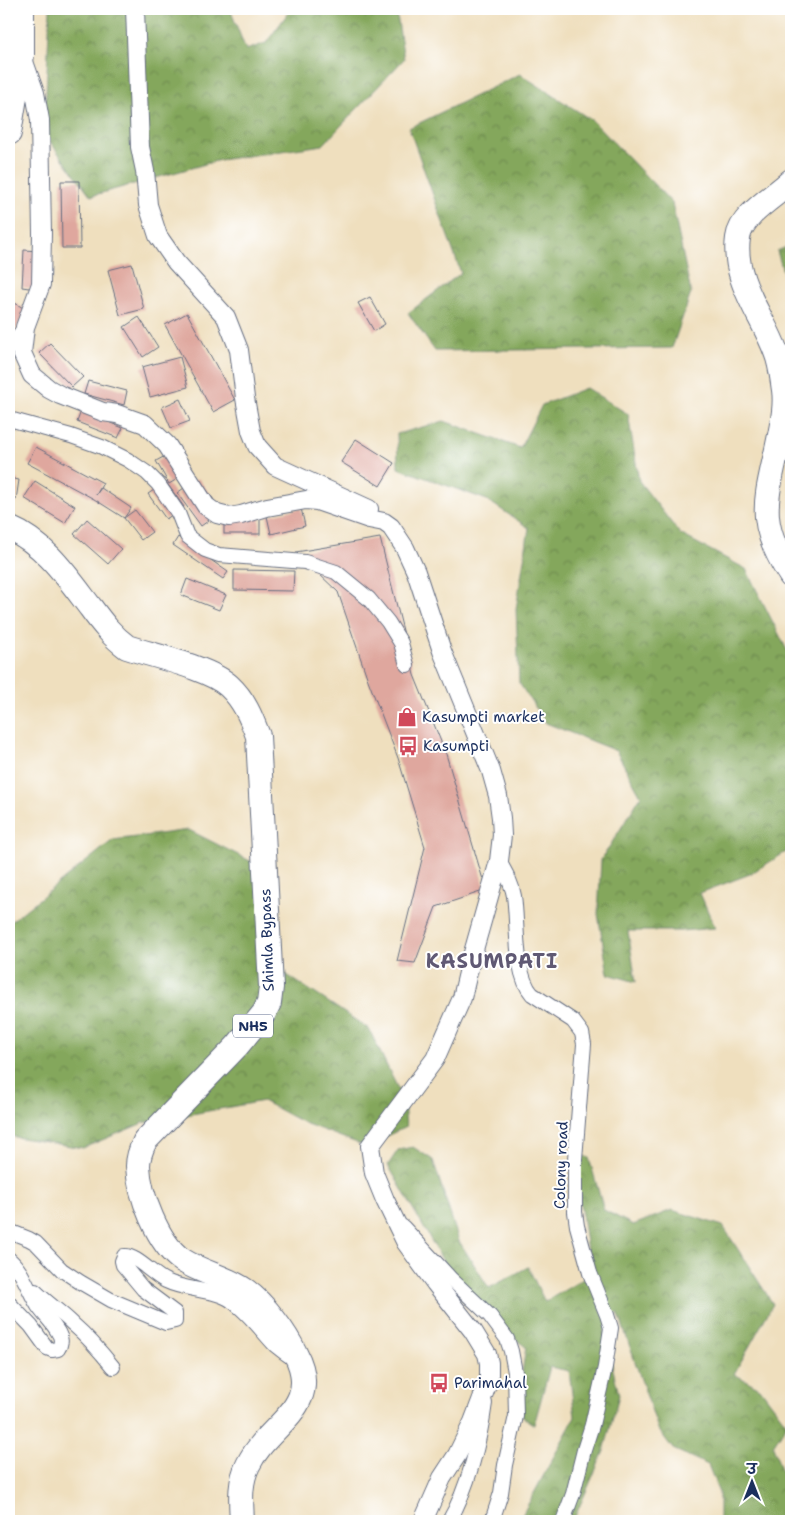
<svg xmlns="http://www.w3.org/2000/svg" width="800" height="1530" viewBox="0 0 800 1530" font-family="'Shantell Sans','Playpen Sans Deva',sans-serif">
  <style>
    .forest { fill: url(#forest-crowns); stroke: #506b5d }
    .building { fill: #dfa79e }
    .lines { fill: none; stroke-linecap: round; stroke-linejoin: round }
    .minor-casing { stroke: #656d80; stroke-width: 16 }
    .tertiary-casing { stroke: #656d80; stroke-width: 20 }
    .trunk-casing { stroke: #656d80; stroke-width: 26 }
    .minor { stroke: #fff; stroke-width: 14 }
    .tertiary { stroke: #fff; stroke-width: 18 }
    .trunk { stroke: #fff; stroke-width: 24 }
    .labels { text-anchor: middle; stroke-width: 4; stroke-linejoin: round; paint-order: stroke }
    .shield { fill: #fff; stroke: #5f6d8e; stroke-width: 1 }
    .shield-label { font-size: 14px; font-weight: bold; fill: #1b2f5e }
    .poi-label { font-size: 15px; fill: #1b2f5e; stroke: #fff; text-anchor: start }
    .street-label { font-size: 15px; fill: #1b2f5e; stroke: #fff }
    .district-label { font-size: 20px; font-weight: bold; letter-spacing: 1px; fill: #605974; stroke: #fff }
  </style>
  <defs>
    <pattern id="forest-crowns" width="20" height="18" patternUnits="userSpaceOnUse" patternTransform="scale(1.25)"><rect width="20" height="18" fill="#84a75c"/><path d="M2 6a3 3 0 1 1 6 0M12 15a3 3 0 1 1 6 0" fill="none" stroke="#6b884f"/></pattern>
  </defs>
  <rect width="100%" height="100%" fill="#fff"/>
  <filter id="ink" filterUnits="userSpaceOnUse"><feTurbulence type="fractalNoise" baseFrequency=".02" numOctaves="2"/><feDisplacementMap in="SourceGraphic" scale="10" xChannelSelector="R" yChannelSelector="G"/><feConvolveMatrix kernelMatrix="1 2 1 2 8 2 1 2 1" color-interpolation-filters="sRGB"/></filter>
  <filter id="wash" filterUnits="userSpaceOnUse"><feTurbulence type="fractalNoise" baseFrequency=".0096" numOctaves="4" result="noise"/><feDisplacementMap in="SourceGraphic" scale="20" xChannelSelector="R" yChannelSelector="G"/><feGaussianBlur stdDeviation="1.12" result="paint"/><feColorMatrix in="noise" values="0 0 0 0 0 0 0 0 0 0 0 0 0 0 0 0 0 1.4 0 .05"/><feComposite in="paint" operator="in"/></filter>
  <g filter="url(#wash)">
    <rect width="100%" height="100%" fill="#efdfbe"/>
    <g class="forest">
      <path d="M50,9H230L246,50L266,43L291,9H396L404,59L323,145L220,160L91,196L44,134Z"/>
      <path d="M520,74L593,121L672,203L691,293L672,348L435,351L408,313L461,273L409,128Z"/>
      <path d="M791,245V299L777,251Z"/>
      <path d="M586,388L628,414L639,481L680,534L746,569L791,658V849L750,874L700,893L715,928L681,931H628L636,982L608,974L598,914L601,860L641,796L616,751L546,723L519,683L516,609L529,528L487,500L398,468L397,434L444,421L520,448L542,405Z"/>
      <path d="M189,830L264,868L284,973L369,1029L404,1101L406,1127L365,1146L304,1123L263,1101L143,1123L83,1148L9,1136V923L113,840Z"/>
      <path d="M413,1147L433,1160L459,1241L489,1288L528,1267L545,1302L588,1276C589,1235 574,1194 577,1153L589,1158L604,1210L633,1225L672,1210L723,1226L773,1304L734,1374L760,1388L787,1424L773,1446L783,1475L791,1487V1521H719V1492L708,1465L673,1449L658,1429L618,1312L604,1331L619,1395L604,1451L573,1521H519L575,1417L569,1371L550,1367L534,1425L516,1412L526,1347L468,1305L388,1165L398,1150Z"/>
    </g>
    <g id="blocks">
      <g class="building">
        <path d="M61,181H79L80,248H62Z"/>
        <path d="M24,250L39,251L36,289L22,287Z"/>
        <path d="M132,264L144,309L120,315L108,270Z"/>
        <path d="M370,297L385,324L374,331L358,303Z"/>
        <path d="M15,303L28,311L9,339V312Z"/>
        <path d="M187,313L235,400L213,412L165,325Z"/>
        <path d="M139,317L158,347L143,357L124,327Z"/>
        <path d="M50,343L83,377L72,387L39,353Z"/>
        <path d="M180,357L188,387L150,397L142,367Z"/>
        <path d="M88,381L127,391L124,405L84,394Z"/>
        <path d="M180,399L190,421L171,428L162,407Z"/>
        <path d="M81,411L123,428L118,438L77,422Z"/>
        <path d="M356,439L394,463L380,486L341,462Z"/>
        <path d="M36,447L103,483L96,495L101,488L131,508L124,518L135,510L152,532L141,540L124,518L94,499L27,463Z"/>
        <path d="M167,455L179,478L169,484L156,461Z"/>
        <path d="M9,478L19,480L16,500L9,499Z"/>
        <path d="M198,478L222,511L201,526L177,493Z"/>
        <path d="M35,481L75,506L65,523L24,498Z"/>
        <path d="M166,482L184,507L166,519L148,494Z"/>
        <path d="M301,508L305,526L271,534L267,516Z"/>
        <rect x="224" y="514" width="36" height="20"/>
        <path d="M87,519L121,549L108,564L74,534Z"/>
        <path d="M178,537L228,572L223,579L173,545Z"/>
        <path d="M380,538L414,675L446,754L486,890L436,907L415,963L397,961L425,847L398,758L368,680L338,592L296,552Z"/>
        <path d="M234,570L294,571L293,591L234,590Z"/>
        <path d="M187,579L226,595L219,610L181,595Z"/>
      </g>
    </g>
  </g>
  <g filter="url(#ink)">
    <use href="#blocks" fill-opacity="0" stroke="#656d80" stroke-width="1"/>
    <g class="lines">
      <defs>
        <g id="minor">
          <path d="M9,348L25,327"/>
          <path d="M9,419L71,436L102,447L128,460L147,473L158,484L178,513L187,536L205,550L219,555L305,562L336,572L369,599L388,622L401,643L407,665"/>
          <path d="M499,861C505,872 512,883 514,896C518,923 514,974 532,994L573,1021L582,1033L584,1044L575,1159V1212L577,1226L590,1273L607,1315L611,1328L605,1367L592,1425L584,1450L573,1494L563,1521"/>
          <path d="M403,1227L450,1278L490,1316L507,1339L511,1351L515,1372L516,1416L505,1465L501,1493L492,1521"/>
          <path d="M9,1231L29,1239L36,1243L62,1270L80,1282L111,1300L166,1323L175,1321V1313L143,1289L123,1265L122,1261L124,1256C135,1254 154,1276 166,1281C186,1291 216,1289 232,1301C249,1313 261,1330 275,1345C281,1350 288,1355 294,1359"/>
          <path d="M9,1259C23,1271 28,1290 38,1306C44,1315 54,1324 59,1334C62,1339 61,1345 58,1349L52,1350L47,1348L31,1326L9,1303"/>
          <path d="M35,1291C47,1303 61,1312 73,1324C88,1337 101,1352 113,1367"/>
          <path d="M449,1521C468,1489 480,1440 485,1403"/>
        </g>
        <g id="tertiary">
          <path d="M135,9L140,147L145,171L148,205L158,236L176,262L226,317L239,350L245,398L251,431L257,446L275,466L369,509"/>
          <path d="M22,56L35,93L40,120L42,234L41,284L25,327L22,353L32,375L49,389L60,395L103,412L117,414L145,424L167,445L206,506L217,514L229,517L241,515L267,507L306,500L317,501L369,519L384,522L391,527L405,548L416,572L442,651L491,771L498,796L501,818L502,835L499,861L471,960L462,998L435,1059L370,1146L374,1173L385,1200L406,1243L435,1283L473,1331L487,1354L489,1363V1380L473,1422L457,1455L442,1478L423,1521"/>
        </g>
        <g id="trunk">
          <path d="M9,133L22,55V9"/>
          <path d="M791,181C774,197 741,215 738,238C732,280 763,316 776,352C781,364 782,377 784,390C786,405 783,420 780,435C768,497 753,518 791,576"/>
          <path d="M9,528C45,543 68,578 91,608C102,623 112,636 127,647C154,656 210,668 229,686C244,700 251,717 258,736L271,987L269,1003L264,1013L237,1046L145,1141C141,1149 138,1156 138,1166C139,1194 158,1244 182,1260C202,1273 227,1277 246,1291C265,1305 285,1332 295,1353C324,1408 268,1423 248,1465C239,1483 241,1502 242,1521"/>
        </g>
      </defs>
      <use href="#minor" class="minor-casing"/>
      <use href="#tertiary" class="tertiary-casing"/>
      <use href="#trunk" class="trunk-casing"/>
      <use href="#minor" class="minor"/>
      <use href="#tertiary" class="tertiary"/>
      <use href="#trunk" class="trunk"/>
    </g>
  </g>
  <defs>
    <symbol id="shop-bare" viewBox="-9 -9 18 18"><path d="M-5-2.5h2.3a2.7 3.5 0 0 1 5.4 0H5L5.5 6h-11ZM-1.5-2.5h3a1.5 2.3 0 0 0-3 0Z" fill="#d1495b" stroke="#fff" stroke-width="2.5" paint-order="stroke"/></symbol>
    <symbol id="bus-bare" viewBox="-9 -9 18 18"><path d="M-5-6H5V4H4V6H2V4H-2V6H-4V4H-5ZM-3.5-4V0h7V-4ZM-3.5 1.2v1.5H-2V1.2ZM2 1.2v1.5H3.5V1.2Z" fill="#d1495b" stroke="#fff" stroke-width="2.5" paint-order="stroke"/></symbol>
  </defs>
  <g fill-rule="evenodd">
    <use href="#shop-bare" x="393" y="703" width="28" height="28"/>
    <use href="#bus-bare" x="394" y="732" width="28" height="28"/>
    <use href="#bus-bare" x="425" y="1369" width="28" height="28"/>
  </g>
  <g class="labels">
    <rect class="shield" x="233" y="1014.5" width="40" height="23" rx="4"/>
    <g class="shield-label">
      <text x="253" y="1031">NH5</text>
    </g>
    <g class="poi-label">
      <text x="422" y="722">Kasumpti market</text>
      <text x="423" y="751">Kasumpti</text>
      <text x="454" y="1388">Parimahal</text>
    </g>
    <g class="street-label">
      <text transform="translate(267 940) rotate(-92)" y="5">Shimla Bypass</text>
      <text transform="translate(561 1165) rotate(-88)" y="5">Colony road</text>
    </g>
    <g class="district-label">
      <text x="492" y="968">KASUMPATI</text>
    </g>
  </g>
  <rect width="800" height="1530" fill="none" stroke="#fff" stroke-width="30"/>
  <g transform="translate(752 1482)" stroke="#ffffff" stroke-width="4" paint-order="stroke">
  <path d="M0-4L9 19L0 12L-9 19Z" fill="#1b2f5e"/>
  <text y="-8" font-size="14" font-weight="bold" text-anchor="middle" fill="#1b2f5e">उ</text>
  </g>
</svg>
